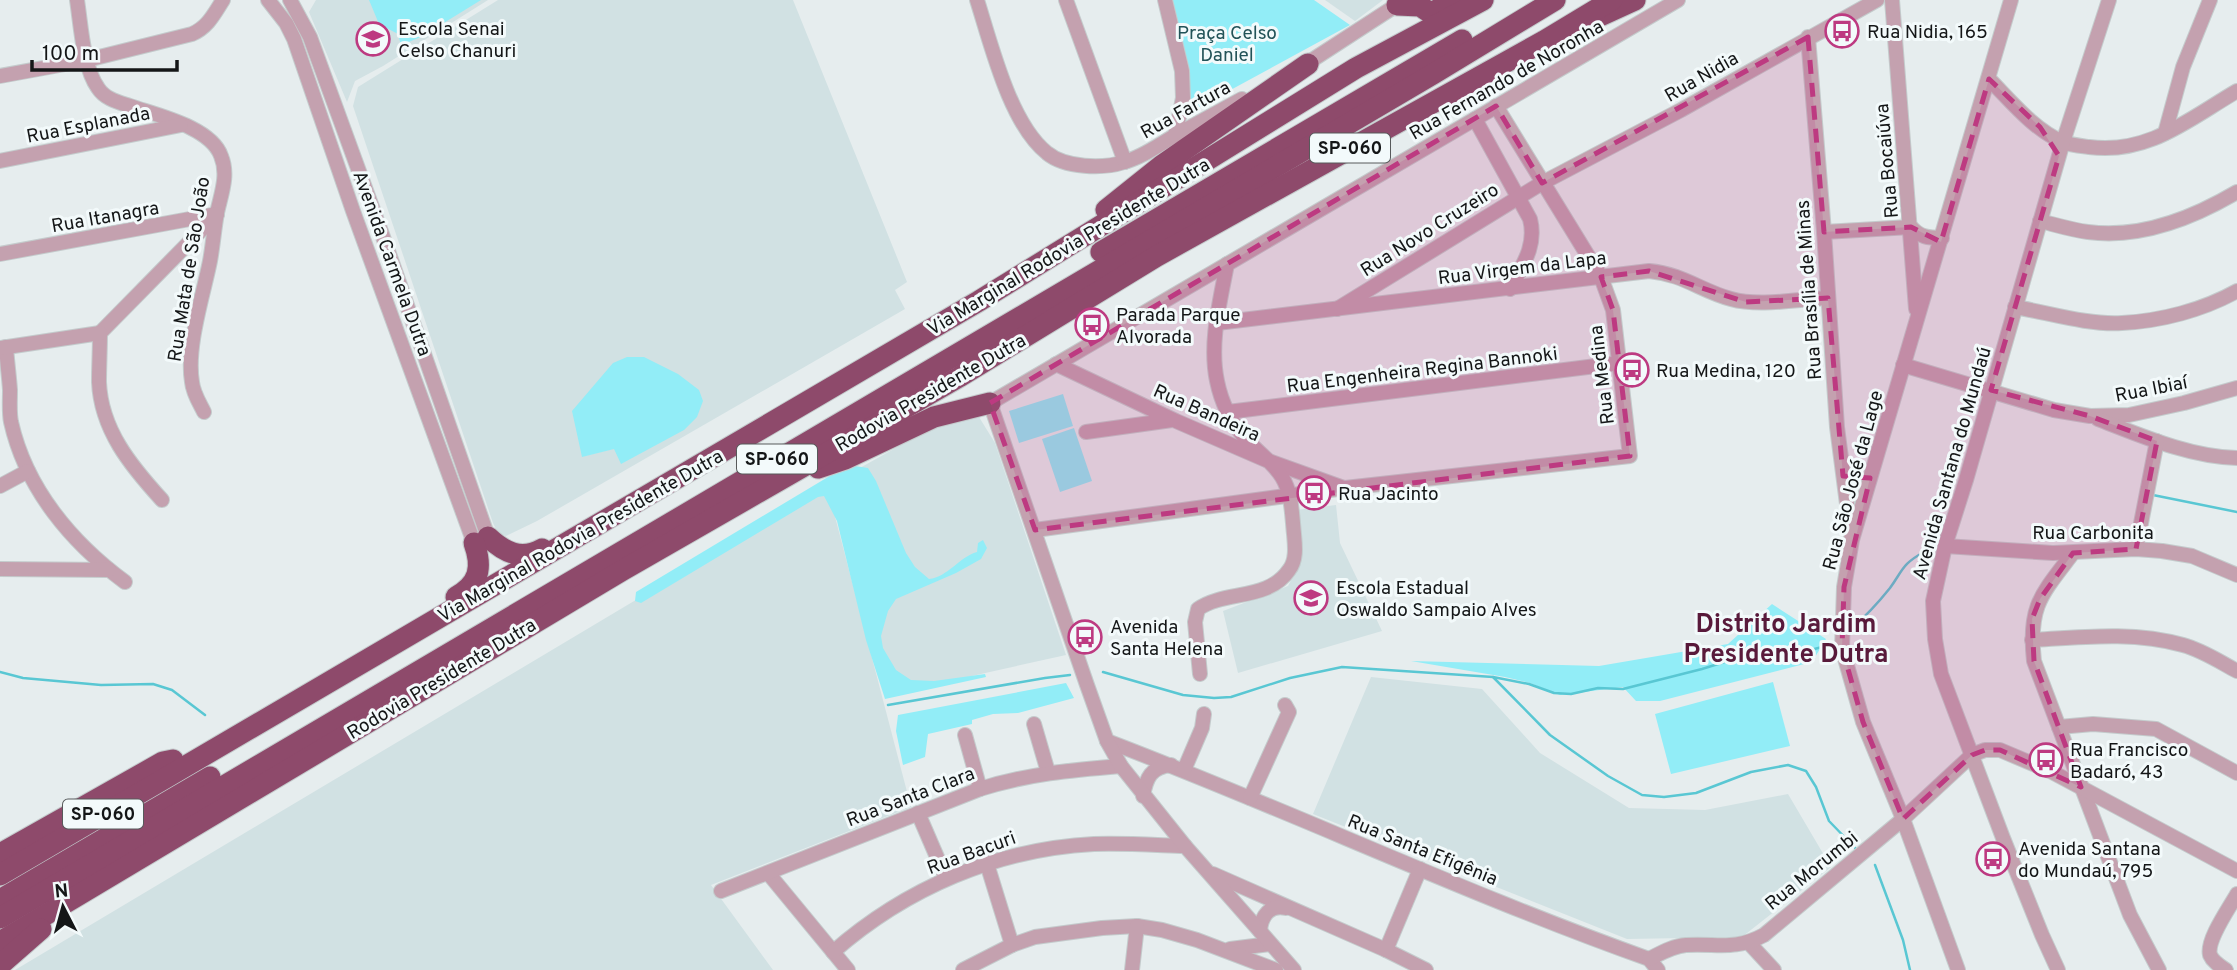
<svg xmlns="http://www.w3.org/2000/svg" width="2237" height="970" viewBox="0 0 2237 970" font-family="Overpass,sans-serif">
  <style>
    .built { fill: #d1e1e3 }
    .green { fill: #92edf7 }
    .lines { fill: none; stroke-linecap: round; stroke-linejoin: round }
    .stream { stroke: #59c7d3; stroke-width: 2.5 }
    .minor-casing { stroke: #c4cbcc; stroke-width: 16 }
    .highway-casing { stroke: #c4cbcc; stroke-width: 23 }
    .minor { stroke: #c4a1af; stroke-width: 14 }
    .highway { stroke: #8e4a6b; stroke-width: 21 }
    .marked { fill: #bd3a81; fill-opacity: 0.2; stroke: #bd3a81; stroke-width: 5; stroke-dasharray: 14 9; stroke-linejoin: round }
    .labels { text-anchor: middle; stroke-width: 6; stroke-linejoin: round; paint-order: stroke }
    .shield { fill: #f3fafb; stroke: #575a5b; stroke-width: 2 }
    .shield-label { font-size: 18px; font-weight: bold; fill: #141617 }
    .poi-label { font-size: 19px; fill: #141617; stroke: #f3fafb; text-anchor: start }
    .park-label { font-size: 19px; fill: #225358; stroke: #f3fafb }
    .street-label { font-size: 19px; fill: #141617; stroke: #f3fafb }
    .district-label { font-size: 26px; font-weight: bold; fill: #591a3b; stroke: #f3fafb }
  </style>
  <rect width="100%" height="100%" fill="#e6edee"/>
  <g class="built">
    <path d="M316,0H488L383,66L355,81L347,102L309,12Z"/>
    <path d="M498,0H793L907,282L895,290L905,309L537,521L506,536L498,533L493,523L353,106L358,87Z"/>
    <path d="M1325,0H1383L1355,21Z"/>
    <path d="M951,417H979L995,443L1066,655L886,695L833,483Z"/>
    <path d="M827,486L911,807L711,885L773,970H15Z"/>
    <path d="M1336,505L1340,543L1382,631L1238,673L1223,611L1288,586L1301,561L1297,510Z"/>
    <path d="M1371,677L1482,689L1540,753L1629,808L1705,810L1788,794L1831,867L1742,937L1627,939L1313,814Z"/>
  </g>
  <g class="green">
    <path d="M369,0H481L421,37L401,45L398,34L379,24Z"/>
    <path d="M1170,0H1314L1350,25L1190,112L1187,60Z"/>
    <path d="M627,357H644L678,374L699,390L703,401L697,417L684,430L621,464L614,449L582,457L572,411L613,363Z"/>
    <path d="M1063,394L1073,426L1019,443L1009,411Z"/>
    <path d="M1074,428L1092,481L1060,492L1042,439Z"/>
    <path d="M855,466L868,468L876,481L906,553L915,567L929,579C948,577 959,557 977,552L978,543L983,540L987,548L981,559L956,573L896,599L888,611L881,636L883,648L896,670L911,680L934,681L985,674L986,677L885,699L866,640L837,521L824,496L818,497L641,603L635,601L636,592L833,474Z"/>
    <path d="M1772,604L1826,639L1812,662L1660,701H1636L1623,687L1560,695L1530,683L1505,677L1411,661L1599,666L1728,644Z"/>
    <path d="M1773,682L1790,746L1671,774L1655,714Z"/>
    <path d="M1066,683L1074,698L1018,713L993,714L972,720V724L928,734L925,757L903,765L896,731L898,715Z"/>
  </g>
  <g class="lines">
    <g class="stream">
      <path d="M2153,495L2237,512"/>
      <path d="M1851,629C1865,617 1878,603 1890,588C1903,570 1902,564 1924,552"/>
      <path d="M0,672L23,678L101,685L153,684L172,690L205,715"/>
      <path d="M1103,672L1183,695L1214,698L1231,697L1290,678L1342,667L1493,677L1550,735L1608,776L1642,795L1664,797L1696,793L1751,772L1788,765L1806,771L1816,787L1829,821L1857,850"/>
      <path d="M1493,677L1529,684L1554,693L1571,694L1598,688L1623,689L1702,669L1734,659L1763,662L1830,645"/>
      <path d="M888,705L1045,678L1070,675"/>
      <path d="M1875,865L1903,940L1910,970"/>
    </g>
    <defs>
      <g id="minor">
        <path d="M77,0C81,26 83,67 98,88C105,99 118,102 130,106C156,115 211,127 221,156C229,175 221,194 217,213C214,229 213,245 210,261C203,296 186,347 192,382C193,393 199,402 204,412"/>
        <path d="M268,0L286,23L294,39L353,211L474,543"/>
        <path d="M290,0L310,37L387,248L488,537"/>
        <path d="M977,0C991,44 1010,124 1047,153C1065,168 1103,169 1124,162C1143,157 1160,144 1176,135C1198,123 1220,111 1242,99"/>
        <path d="M1066,0L1125,162"/>
        <path d="M1165,0L1182,71L1183,98L1175,136"/>
        <path d="M1892,0L1916,309"/>
        <path d="M1808,37L1824,232L1837,427L1851,535"/>
        <path d="M1303,66L1403,1"/>
        <path d="M0,76L87,60L192,34C208,27 214,14 223,0"/>
        <path d="M1989,79C2010,100 2034,130 2063,142C2070,145 2081,146 2089,147C2148,155 2189,119 2237,91"/>
        <path d="M1475,119L1530,219C1537,246 1522,266 1510,289"/>
        <path d="M2165,133L2183,67L2210,0"/>
        <path d="M0,161L181,125"/>
        <path d="M2040,221C2056,225 2072,230 2088,232C2140,239 2193,218 2237,192"/>
        <path d="M1824,232L1911,227C1920,237 1928,238 1942,238"/>
        <path d="M0,254L217,214"/>
        <path d="M2015,307C2050,313 2087,325 2122,323C2161,321 2203,310 2237,291"/>
        <path d="M1337,309L1542,183L1681,110L1877,0"/>
        <path d="M1217,323L1649,271C1683,274 1701,291 1731,299C1759,307 1799,299 1828,298"/>
        <path d="M100,333C100,349 99,366 99,382C101,430 131,466 162,500"/>
        <path d="M100,333L217,214"/>
        <path d="M6,347C7,361 9,376 10,390C10,401 9,412 11,422C26,489 72,543 125,582"/>
        <path d="M0,348L100,333"/>
        <path d="M1056,364L1176,421L1266,460L1344,488"/>
        <path d="M1903,365L2054,410L2090,416L2129,415L2184,403L2237,388"/>
        <path d="M1228,412L1620,363"/>
        <path d="M2098,419C2142,436 2190,457 2237,458"/>
        <path d="M1086,432L1172,420"/>
        <path d="M0,486L28,471"/>
        <path d="M1035,530L1345,488L1630,456L1613,310L1601,277L1496,106"/>
        <path d="M1945,546L2053,553L2136,549L2162,551L2192,556L2237,575"/>
        <path d="M2136,549L2157,441"/>
        <path d="M2073,553C2041,595 2028,606 2034,661L2130,915L2159,970"/>
        <path d="M0,569L109,570"/>
        <path d="M2032,640C2082,637 2134,631 2183,645C2202,650 2220,662 2237,671"/>
        <path d="M1200,674L1195,622L1198,609C1225,590 1268,601 1289,570C1297,560 1295,545 1294,534C1292,515 1292,493 1282,477C1272,461 1256,451 1245,438C1231,422 1221,401 1217,381C1209,343 1220,302 1227,264"/>
        <path d="M1034,724L1048,772"/>
        <path d="M2059,727L2093,724L2156,729L2237,773"/>
        <path d="M965,735L980,789"/>
        <path d="M1107,741C1289,810 1466,894 1649,959L1658,970"/>
        <path d="M1184,770L1202,728L1204,714"/>
        <path d="M1143,796C1146,778 1151,767 1171,765"/>
        <path d="M1250,798L1289,712L1285,705"/>
        <path d="M918,813L946,878"/>
        <path d="M987,864L1012,945"/>
        <path d="M768,873L848,970"/>
        <path d="M1213,874L1386,950L1426,970"/>
        <path d="M721,891L980,789C1027,774 1072,770 1121,766"/>
        <path d="M1260,931C1261,916 1270,904 1286,908"/>
        <path d="M1749,943L1774,970"/>
        <path d="M1230,949L1270,944"/>
        <path d="M1386,950L1420,869"/>
        <path d="M833,952C906,888 997,849 1094,844C1124,843 1155,845 1185,846"/>
        <path d="M1649,959C1661,953 1673,946 1686,945C1718,943 1734,951 1764,935L1903,819L1972,755L1985,750H2000L2052,772L2237,871"/>
        <path d="M963,970L1012,945L1035,937L1102,928L1137,926L1162,930L1197,940L1276,970"/>
        <path d="M1132,970L1137,926"/>
        <path d="M1294,970L1185,846L1121,766L1107,741L1087,685L990,403L1678,0"/>
        <path d="M1958,970L1903,819L1863,722L1842,648L1844,587L1852,540L2011,0"/>
        <path d="M2058,970L2042,935L2003,838L1941,674L1935,639L1933,601L1945,546L1966,480L2063,142L2109,0"/>
        <path d="M2226,970C2220,966 2213,962 2210,955C2206,940 2230,907 2237,894"/>
      </g>
      <g id="highway">
        <path d="M1397,5L1420,6L1429,12L1435,11L1453,1"/>
        <path d="M1600,16L1635,0"/>
        <path d="M1106,210L1161,166L1308,64"/>
        <path d="M1101,252L1462,40"/>
        <path d="M818,468L845,459L934,417L990,403"/>
        <path d="M488,537C504,552 521,561 542,549"/>
        <path d="M456,597C479,584 483,568 474,543"/>
        <path d="M0,854L163,762L173,760"/>
        <path d="M0,875L979,301L1356,68L1483,0"/>
        <path d="M0,900L210,777"/>
        <path d="M0,918L1433,74L1555,0"/>
        <path d="M0,942L623,570L959,377L1157,256L1544,41L1612,0"/>
        <path d="M0,965L41,929"/>
      </g>
    </defs>
    <use href="#minor" class="minor-casing"/>
    <use href="#highway" class="highway-casing"/>
    <use href="#minor" class="minor"/>
    <use href="#highway" class="highway"/>
  </g>
  <path class="marked" d="M1808,37L1824,232L1911,227L1941,242L1989,79L2040,127L2059,156L1991,390L2090,416L2157,441L2136,549L2073,553L2040,599L2032,619L2034,661L2081,787L2000,750H1985L1972,755L1903,819L1863,722L1842,648L1844,587L1870,478L1843,476L1828,298L1746,302L1649,271L1601,277L1613,310L1630,456L1035,530L990,403L1496,106L1542,183Z"/>
  <defs>
    <symbol id="bus-ring" viewBox="-11 -11 22 22"><circle r="9.5" fill="#f3fafb" stroke="#bd3a81" stroke-width="1.5"/><path d="M-5-6H5V4H4V6H2V4H-2V6H-4V4H-5ZM-3.5-4V0h7V-4ZM-3.5 1.2v1.5H-2V1.2ZM2 1.2v1.5H3.5V1.2Z" fill="#bd3a81"/></symbol>
    <symbol id="university-ring" viewBox="-11 -11 22 22"><circle r="9.5" fill="#f3fafb" stroke="#bd3a81" stroke-width="1.5"/><path d="M0-5L7-2L0 1L-7-2ZM-4 1L0 2.5L4 1V4Q0 6-4 4Z" fill="#bd3a81"/></symbol>
    <symbol id="school-ring" viewBox="-11 -11 22 22"><circle r="9.5" fill="#f3fafb" stroke="#bd3a81" stroke-width="1.5"/><path d="M0-5L7-2L0 1L-7-2ZM-4 1L0 2.5L4 1V4Q0 6-4 4Z" fill="#bd3a81"/></symbol>
  </defs>
  <g fill-rule="evenodd">
    <use href="#bus-ring" x="1823" y="12" width="38" height="38"/>
    <use href="#university-ring" x="354" y="20" width="38" height="38"/>
    <use href="#bus-ring" x="1073" y="306" width="38" height="38"/>
    <use href="#bus-ring" x="1613" y="351" width="38" height="38"/>
    <use href="#bus-ring" x="1295" y="474" width="38" height="38"/>
    <use href="#school-ring" x="1292" y="579" width="38" height="38"/>
    <use href="#bus-ring" x="1066" y="618" width="38" height="38"/>
    <use href="#bus-ring" x="2027" y="741" width="38" height="38"/>
    <use href="#bus-ring" x="1974" y="840" width="38" height="38"/>
  </g>
  <g class="labels">
    <g class="shield">
      <rect x="1310" y="133.5" width="80" height="29" rx="5"/>
      <rect x="737" y="444.5" width="80" height="29" rx="5"/>
      <rect x="63" y="799.5" width="80" height="29" rx="5"/>
    </g>
    <g class="shield-label">
      <text x="1350" y="154">SP-060</text>
      <text x="777" y="465">SP-060</text>
      <text x="103" y="820">SP-060</text>
    </g>
    <g class="poi-label">
      <text x="398" y="35">Escola Senai<tspan x="398" dy="22">Celso Chanuri</tspan></text>
      <text x="1867" y="38">Rua Nidia, 165</text>
      <text x="1116" y="321">Parada Parque<tspan x="1116" dy="22">Alvorada</tspan></text>
      <text x="1656" y="377">Rua Medina, 120</text>
      <text x="1338" y="500">Rua Jacinto</text>
      <text x="1336" y="594">Escola Estadual<tspan x="1336" dy="22">Oswaldo Sampaio Alves</tspan></text>
      <text x="1110" y="633">Avenida<tspan x="1110" dy="22">Santa Helena</tspan></text>
      <text x="2070" y="756">Rua Francisco<tspan x="2070" dy="22">Badaró, 43</tspan></text>
      <text x="2018" y="855">Avenida Santana<tspan x="2018" dy="22">do Mundaú, 795</tspan></text>
    </g>
    <g class="park-label">
      <text x="1227" y="39">Praça Celso<tspan x="1227" dy="22">Daniel</tspan></text>
    </g>
    <g class="street-label">
      <text transform="translate(1701 76) rotate(-30)" y="7">Rua Nidia</text>
      <text transform="translate(1506 79) rotate(-30)" y="7">Rua Fernando de Noronha</text>
      <text transform="translate(1185 109) rotate(-29)" y="7">Rua Fartura</text>
      <text transform="translate(88 124) rotate(-11)" y="7">Rua Esplanada</text>
      <text transform="translate(1886 161) rotate(-95)" y="7">Rua Bocaiúva</text>
      <text transform="translate(105 216) rotate(-10)" y="7">Rua Itanagra</text>
      <text transform="translate(1429 229) rotate(-32)" y="7">Rua Novo Cruzeiro</text>
      <text transform="translate(1068 246) rotate(-31)" y="7">Via Marginal Rodovia Presidente Dutra</text>
      <text transform="translate(393 263) rotate(70)" y="7">Avenida Carmela Dutra</text>
      <text transform="translate(1522 267) rotate(-7)" y="7">Rua Virgem da Lapa</text>
      <text transform="translate(188 269) rotate(-81)" y="7">Rua Mata de São João</text>
      <text transform="translate(1808 290) rotate(-94)" y="7">Rua Brasília de Minas</text>
      <text transform="translate(1422 369) rotate(-7)" y="7">Rua Engenheira Regina Bannoki</text>
      <text transform="translate(1601 375) rotate(-97)" y="7">Rua Medina</text>
      <text transform="translate(2151 388) rotate(-11)" y="7">Rua Ibiaí</text>
      <text transform="translate(930 392) rotate(-30)" y="7">Rodovia Presidente Dutra</text>
      <text transform="translate(1207 412) rotate(24)" y="7">Rua Bandeira</text>
      <text transform="translate(1951 463) rotate(-74)" y="7">Avenida Santana do Mundaú</text>
      <text transform="translate(1852 480) rotate(-75)" y="7">Rua São José da Lage</text>
      <text x="2093" y="539">Rua Carbonita</text>
      <text transform="translate(580 535) rotate(-30)" y="7">Via Marginal Rodovia Presidente Dutra</text>
      <text transform="translate(441 678) rotate(-31)" y="7">Rodovia Presidente Dutra</text>
      <text transform="translate(910 796) rotate(-21)" y="7">Rua Santa Clara</text>
      <text transform="translate(1423 849) rotate(22)" y="7">Rua Santa Efigênia</text>
      <text transform="translate(971 852) rotate(-20)" y="7">Rua Bacuri</text>
      <text transform="translate(1811 870) rotate(-39)" y="7">Rua Morumbi</text>
    </g>
    <g class="district-label">
      <text x="1786" y="632">Distrito Jardim<tspan x="1786" dy="30">Presidente Dutra</tspan></text>
    </g>
  </g>
  <g transform="translate(63 907) rotate(354)" stroke="#f3fafb" stroke-width="5" paint-order="stroke">
  <path d="M0-5L12 26L0 18L-12 26Z" fill="#141617"/>
  <text y="-10" font-size="19" font-weight="bold" text-anchor="middle" fill="#141617">N</text>
  </g>
  <path d="M32 60v10h145v-10" fill="none" stroke="#141617" stroke-width="3.5"/>
  <text x="42" y="60" font-size="21" fill="#141617" stroke="#f3fafb" stroke-width="5" paint-order="stroke">100 m</text>
</svg>
